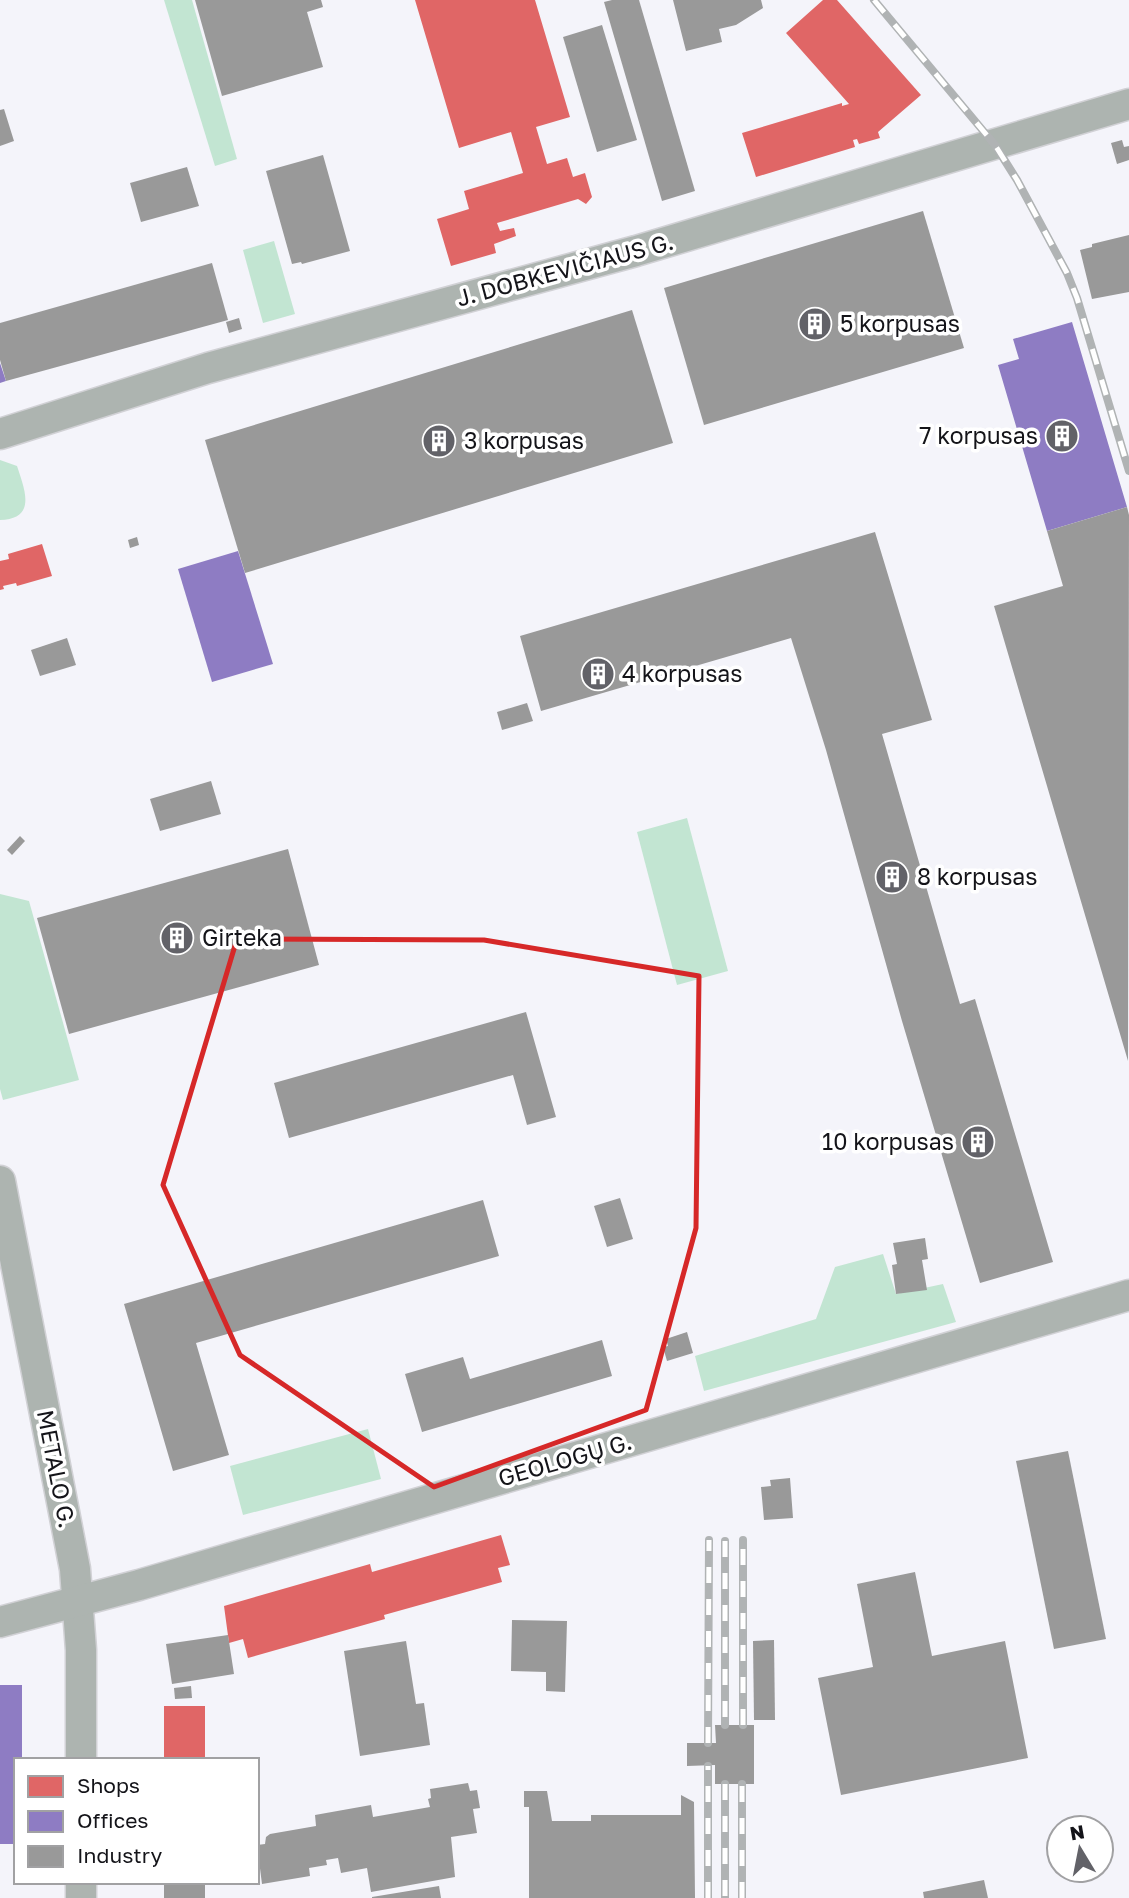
<svg xmlns="http://www.w3.org/2000/svg" width="1129" height="1898" viewBox="0 0 1129 1898" font-family="'Golos Text',sans-serif">
  <style>
    .green { fill: #c2e5d2 }
    .shops { fill: #e06666 }
    .offices { fill: #8e7cc3 }
    .industry { fill: #999 }
    .lines { fill: none; stroke-linecap: round; stroke-linejoin: round }
    .minor-casing { stroke: #d1d1d5; stroke-width: 33 }
    .minor { stroke: #adb4b0; stroke-width: 30 }
    .rail-casing { stroke: #b0b3b4; stroke-width: 8 }
    .rail { stroke: #fff; stroke-width: 5; stroke-dasharray: 16; stroke-linecap: butt }
    .marked { fill: none; stroke: #d62828; stroke-width: 5; stroke-linejoin: round }
    .labels { text-anchor: middle; stroke-width: 7; stroke-linejoin: round; paint-order: stroke }
    .street-label { font-size: 23px; fill: #141419; stroke: #fff }
    .poi-label { font-size: 23px; fill: #141419; stroke: #fff; text-anchor: start }
  </style>
  <rect width="100%" height="100%" fill="#f4f4fa"/>
  <g class="green">
    <path d="M164,0H192L237,159L215,166Z"/>
    <path d="M274,241L295,314L263,323L243,250Z"/>
    <path d="M0,460L17,466C24,488 38,519 0,520Z"/>
    <path d="M687,818L728,971L677,985L637,832Z"/>
    <path d="M0,894L29,901L79,1080L3,1100L0,1089Z"/>
    <path d="M883,1254L896,1294L943,1284L956,1322L704,1391L695,1356L816,1319L835,1267Z"/>
    <path d="M368,1429L381,1479L243,1515L230,1466Z"/>
  </g>
  <g class="shops">
    <path d="M415,0H535L570,117L536,127L547,164L567,158L573,177L585,173L592,197L586,204L578,199L497,223L500,231L514,228L516,236L494,244L496,253L451,266L437,219L469,209L464,191L523,173L511,132L459,148Z"/>
    <path d="M823,0H837L921,95L878,132L880,138L859,144L857,139L853,140L855,147L756,177L742,133L842,103V106L849,104L786,33Z"/>
    <path d="M42,544L52,576L17,586L16,583L3,586L4,589L0,590V561L9,559L8,554Z"/>
    <path d="M501,1535L510,1565L498,1568L502,1582L384,1615L385,1619L248,1658L243,1639L229,1643L224,1606L370,1564L372,1572Z"/>
    <rect x="164" y="1706" width="41" height="54"/>
  </g>
  <g class="offices">
    <path d="M1072,322L1127,507L1047,531L998,365L1019,359L1013,339Z"/>
    <path d="M0,363L6,381L0,383Z"/>
    <path d="M238,551L273,664L212,682L178,569Z"/>
    <path d="M0,1685H22V1760H16V1844H0Z"/>
  </g>
  <g class="industry">
    <path d="M195,0H321L323,7L307,12L323,67L222,96Z"/>
    <path d="M612,0H639L695,191L662,201L604,2Z"/>
    <path d="M673,0H761L763,8L736,25L719,29L722,42L686,51Z"/>
    <path d="M602,25L637,140L597,152L563,37Z"/>
    <path d="M4,109L14,141L0,146V110Z"/>
    <path d="M1122,140L1124,147L1129,146V160L1117,164L1111,143Z"/>
    <path d="M323,155L350,251L302,264L301,262L292,264L266,171Z"/>
    <path d="M187,167L199,206L141,222L130,183Z"/>
    <path d="M923,211L964,348L704,425L664,288Z"/>
    <path d="M1129,235V292L1092,299L1080,250L1092,247V244Z"/>
    <path d="M212,263L228,320L6,381L0,360V323Z"/>
    <path d="M632,310L673,443L245,573L205,440Z"/>
    <path d="M239,318L242,329L229,333L226,322Z"/>
    <path d="M1127,507L1129,515L1128,1061L994,606L1063,586L1047,531Z"/>
    <path d="M875,532L932,720L882,734L960,1004L975,999L1053,1262L980,1283L902,1021L826,750L791,638L541,711L520,636Z"/>
    <path d="M137,537L139,545L130,548L128,540Z"/>
    <path d="M67,638L76,665L40,676L31,650Z"/>
    <path d="M527,703L533,721L502,730L497,712Z"/>
    <path d="M211,781L221,814L160,831L150,799Z"/>
    <path d="M20,836L25,841L12,855L7,850Z"/>
    <path d="M288,849L319,965L69,1034L37,918Z"/>
    <path d="M526,1012L556,1117L527,1125L513,1075L289,1138L274,1083Z"/>
    <path d="M620,1198L633,1239L607,1247L594,1206Z"/>
    <path d="M483,1200L499,1256L196,1343L229,1455L173,1471L124,1304Z"/>
    <path d="M925,1238L928,1259L922,1260L927,1290L896,1294L892,1265L897,1264L893,1243Z"/>
    <path d="M687,1332L693,1353L667,1361L663,1347L668,1346L666,1339Z"/>
    <path d="M602,1340L612,1376L422,1432L405,1374L463,1357L470,1379Z"/>
    <path d="M1068,1451L1106,1639L1054,1649L1016,1461Z"/>
    <path d="M790,1478L793,1518L764,1520L761,1487L771,1486L770,1480Z"/>
    <path d="M915,1572L932,1656L1005,1641L1028,1758L841,1795L818,1678L873,1667L857,1584Z"/>
    <path d="M512,1620L567,1621L565,1692L546,1691V1672L511,1671Z"/>
    <path d="M228,1635L234,1674L172,1684L166,1644Z"/>
    <path d="M774,1640L775,1720H754L753,1641Z"/>
    <path d="M406,1641L416,1704L424,1703L430,1745L360,1756L344,1651Z"/>
    <path d="M191,1686L192,1698L175,1699L174,1688Z"/>
    <path d="M715,1725H754V1784H715V1765L687,1766V1743H716Z"/>
    <path d="M468,1783L470,1791L477,1790L480,1808L473,1809L477,1833L451,1837L455,1877L371,1892L367,1868L341,1873L338,1858L326,1860L327,1865L309,1868L310,1876L262,1884L257,1845L265,1844L266,1837L270,1834L316,1826L315,1815L371,1805L373,1817L430,1807L428,1799L431,1798L430,1789Z"/>
    <path d="M524,1791H547L552,1821H591V1815H681V1795L694,1802L695,1898H529V1807H524Z"/>
    <path d="M984,1880L988,1898H924L923,1892Z"/>
    <rect x="164" y="1882" width="41" height="16"/>
    <path d="M439,1886L441,1898H372V1897Z"/>
  </g>
  <g class="lines">
    <defs>
      <g id="minor">
        <path d="M0,434L208,368L636,251L1129,104"/>
        <path d="M0,1181L75,1569L81,1650V1760"/>
        <path d="M0,1622L139,1585L1129,1295"/>
        <path d="M81,1898V1882"/>
      </g>
    </defs>
    <use href="#minor" class="minor-casing"/>
    <use href="#minor" class="minor"/>
    <defs>
      <g id="rail">
        <path d="M874,0L995,145L1017,180L1067,273L1077,298L1129,471"/>
        <path d="M725,1541V1725"/>
        <path d="M743,1725V1540"/>
        <path d="M708,1743L709,1540"/>
        <path d="M725,1784V1898"/>
        <path d="M708,1898V1766"/>
        <path d="M742,1898V1784"/>
      </g>
    </defs>
    <use href="#rail" class="rail-casing"/>
    <use href="#rail" class="rail"/>
  </g>
  <path class="marked" d="M237,939L484,940L699,976L696,1228L646,1410L434,1487L240,1355L163,1185Z"/>
  <defs>
    <symbol id="building-disc" viewBox="-11 -11 22 22"><circle r="9.5" fill="#626268" stroke="#fff"/><path d="M-4-6H4V6H1V3H-1V6H-4ZM-2.5-4.3h1.7v1.8h-1.7ZM.8-4.3h1.7v1.8H.8ZM-2.5-1h1.7V.8h-1.7ZM.8-1h1.7V.8H.8Z" fill="#fff"/></symbol>
  </defs>
  <g fill-rule="evenodd">
    <use href="#building-disc" x="796" y="305" width="38" height="38"/>
    <use href="#building-disc" x="1043" y="417" width="38" height="38"/>
    <use href="#building-disc" x="420" y="422" width="38" height="38"/>
    <use href="#building-disc" x="579" y="655" width="38" height="38"/>
    <use href="#building-disc" x="873" y="858" width="38" height="38"/>
    <use href="#building-disc" x="158" y="919" width="38" height="38"/>
    <use href="#building-disc" x="959" y="1123" width="38" height="38"/>
  </g>
  <g class="labels">
    <g class="street-label">
      <text transform="translate(565 270) rotate(-15)" y="8">J. DOBKEVIČIAUS G.</text>
      <text transform="translate(565 1460) rotate(-16)" y="8">GEOLOGŲ G.</text>
      <text transform="translate(56 1469) rotate(79)" y="8">METALO G.</text>
    </g>
    <g class="poi-label">
      <text x="840" y="332">5 korpusas</text>
      <text x="1038" y="444" text-anchor="end">7 korpusas</text>
      <text x="464" y="449">3 korpusas</text>
      <text x="622" y="682">4 korpusas</text>
      <text x="917" y="885">8 korpusas</text>
      <text x="202" y="946">Girteka</text>
      <text x="954" y="1150" text-anchor="end">10 korpusas</text>
    </g>
  </g>
  <rect x="14" y="1758" width="245" height="126" fill="#ffffff" stroke="#a1a1a3" stroke-width="2"/>
  <rect x="28" y="1776" width="35" height="21" fill="#e06666" stroke="#a1a1a3" stroke-width="2"/>
  <text x="77" y="1793" font-size="21" fill="#141419">Shops</text>
  <rect x="28" y="1811" width="35" height="21" fill="#8e7cc3" stroke="#a1a1a3" stroke-width="2"/>
  <text x="77" y="1828" font-size="21" fill="#141419">Offices</text>
  <rect x="28" y="1846" width="35" height="21" fill="#999999" stroke="#a1a1a3" stroke-width="2"/>
  <text x="77" y="1863" font-size="21" fill="#141419">Industry</text>
  <g transform="translate(1080 1849) rotate(350)"><circle r="33" fill="#ffffff" stroke="#a1a1a3" stroke-width="2"/>
  <path d="M0-5L12 26L0 18L-12 26Z" fill="#626268"/>
  <text y="-10" font-size="19" font-weight="bold" text-anchor="middle" fill="#141419">N</text>
  </g>
</svg>
